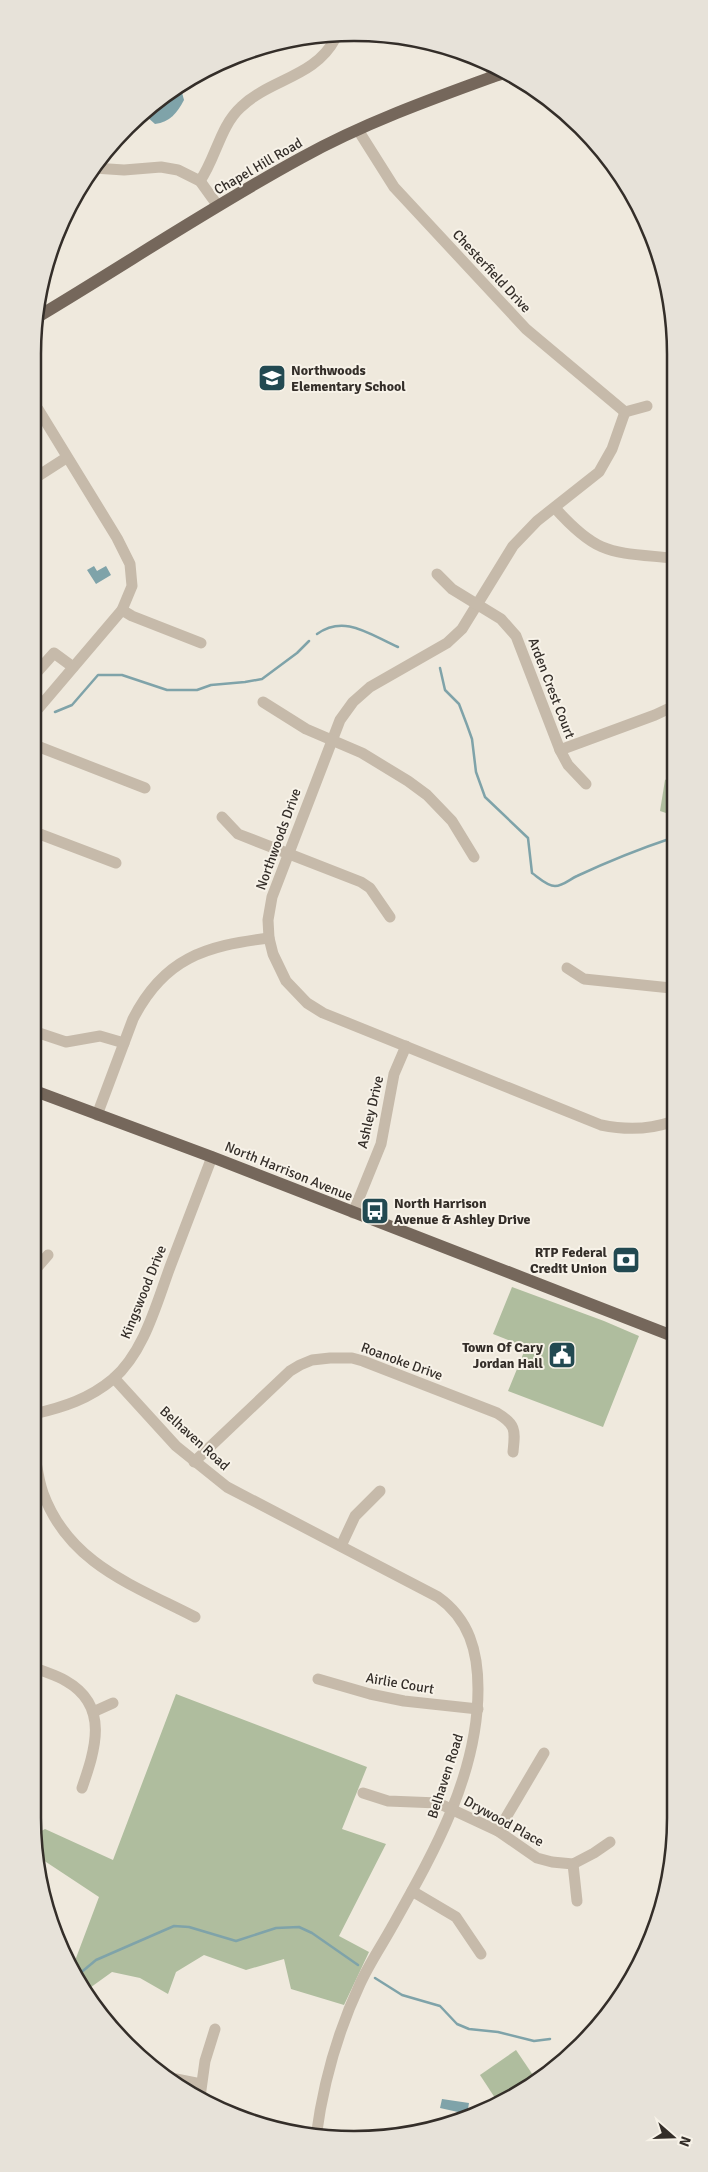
<svg xmlns="http://www.w3.org/2000/svg" width="708" height="2172" viewBox="0 0 708 2172" font-family="Signika,sans-serif">
  <style>
    .green { fill: #afbd9e }
    .water { fill: #7fa3a9 }
    .lines { fill: none; stroke-linecap: round; stroke-linejoin: round }
    .stream { stroke: #7fa3a9; stroke-width: 2.5 }
    .minor { stroke: #c6baaa; stroke-width: 11 }
    .major { stroke: #75675b; stroke-width: 12 }
    .labels { text-anchor: middle; stroke-width: 4; stroke-linejoin: round; paint-order: stroke }
    .street-label { font-size: 14px; fill: #342e29; stroke: #f7f2e8 }
    .poi-label { font-size: 14px; font-weight: bold; fill: #342e29; stroke: #f7f2e8; text-anchor: start }
    .rim { fill: none; stroke: #342e29; stroke-width: 2.5 }
  </style>
  <rect width="100%" height="100%" fill="#efe9dd"/>
  <g class="green">
    <path d="M672,776V813L669,814L660,811L665,780Z"/>
    <path d="M512,1287L604,1321L639,1336L603,1427L508,1391L526,1347L493,1334Z"/>
    <path d="M176,1694L367,1767L342,1829L386,1844L339,1936L369,1952L344,2005L291,1989L284,1959L246,1970L204,1955L176,1972L168,1994L140,1978L112,1972L87,1990L73,1966L99,1897L40,1858L36,1834L45,1829L113,1860Z"/>
    <path d="M516,2050L537,2081L533,2085L497,2101L480,2075Z"/>
  </g>
  <g class="water">
    <path d="M180,85L184,100C177,113 170,122 155,124L146,116L176,87Z"/>
    <path d="M94,566L97,571L106,566L111,575L96,584L87,570Z"/>
    <path d="M442,2099L469,2103L467,2115L457,2119L458,2112L440,2108Z"/>
  </g>
  <g class="lines">
    <g class="stream">
      <path d="M317,634C345,614 370,635 398,647"/>
      <path d="M440,668L445,690L459,704L467,725L472,739L476,772L485,797L528,838L532,873C538,877 547,886 555,886C563,886 570,879 577,876C607,862 639,849 672,838"/>
      <path d="M55,712L72,705L98,675H122L167,690H197L211,685L245,682L262,679L297,653L309,641"/>
      <path d="M78,1975L96,1960L174,1926L189,1927L236,1941L276,1928L299,1927L312,1933L358,1965"/>
      <path d="M375,1978L402,1995L440,2006L457,2024L469,2029L498,2032L534,2041L550,2039"/>
    </g>
    <g class="minor">
      <path d="M490,66L493,77"/>
      <path d="M358,130L394,187L526,329L625,412"/>
      <path d="M94,168L124,170L161,167L178,170L200,181L218,206"/>
      <path d="M200,181C216,158 220,126 241,107C270,79 315,77 335,39"/>
      <path d="M625,412L612,449L599,472L537,521L513,546L462,629L447,643L370,687L353,702L340,720L272,897L268,920L269,938L273,954L286,981L307,1003L323,1013L601,1125C625,1130 648,1130 671,1122"/>
      <path d="M625,412L647,406"/>
      <path d="M38,476L66,458"/>
      <path d="M555,508C598,556 611,552 672,558"/>
      <path d="M437,574L452,589L501,619L516,636L560,750L568,765L586,784"/>
      <path d="M122,610L132,616L201,643"/>
      <path d="M37,672L54,653L73,667"/>
      <path d="M263,702L306,729L362,753L408,781L427,795L452,821L474,857"/>
      <path d="M37,710L122,610L132,586L130,564L117,538L38,409"/>
      <path d="M37,746L145,788"/>
      <path d="M560,750L655,715L672,707"/>
      <path d="M222,817L238,834L361,882L370,888L390,917"/>
      <path d="M37,833L116,863"/>
      <path d="M567,968L584,979L671,988"/>
      <path d="M36,1032L66,1042L100,1036L124,1043"/>
      <path d="M97,1115L133,1019C164,958 205,946 269,938"/>
      <path d="M353,1213L381,1144L394,1074L406,1046"/>
      <path d="M35,1270L48,1255"/>
      <path d="M114,1378L176,1446L227,1487L438,1597C469,1619 478,1651 478,1689C478,1775 434,1852 393,1925C382,1945 369,1964 360,1984C337,2033 323,2084 316,2137"/>
      <path d="M34,1414C64,1407 89,1399 113,1379C144,1352 156,1305 170,1267C184,1231 198,1194 212,1157"/>
      <path d="M34,1452C37,1465 38,1479 43,1493C69,1564 133,1585 195,1617"/>
      <path d="M194,1462L290,1371L300,1365L312,1360L330,1358H352L363,1361L497,1413C517,1425 515,1431 513,1452"/>
      <path d="M341,1546L355,1516L380,1491"/>
      <path d="M33,1667C44,1672 56,1675 66,1681C110,1706 95,1750 82,1788"/>
      <path d="M318,1679L370,1694L404,1701L478,1709"/>
      <path d="M93,1712L113,1703"/>
      <path d="M363,1793L388,1801L438,1803L498,1831L537,1858L552,1862L573,1864L594,1853L610,1842"/>
      <path d="M498,1831L544,1753"/>
      <path d="M573,1864L577,1901"/>
      <path d="M412,1891L456,1917L481,1954"/>
      <path d="M176,2079L201,2084"/>
      <path d="M200,2097L205,2061L215,2029"/>
    </g>
    <g class="major">
      <path d="M39,316C126,264 211,207 301,158C366,122 437,97 506,72"/>
      <path d="M35,1091L212,1157L670,1335"/>
    </g>
  </g>
  <defs>
    <symbol id="school-square" viewBox="-11 -11 22 22"><rect x="-9" y="-9" width="18" height="18" rx="4" fill="#224951" stroke="#f7f2e8"/><path d="M0-5L7-2L0 1L-7-2ZM-4 1L0 2.5L4 1V4Q0 6-4 4Z" fill="#fff"/></symbol>
    <symbol id="bus-square" viewBox="-11 -11 22 22"><rect x="-9" y="-9" width="18" height="18" rx="4" fill="#224951" stroke="#f7f2e8"/><path d="M-5-6H5V4H4V6H2V4H-2V6H-4V4H-5ZM-3.5-4V0h7V-4ZM-3.5 1.2v1.5H-2V1.2ZM2 1.2v1.5H3.5V1.2Z" fill="#fff"/></symbol>
    <symbol id="bank-square" viewBox="-11 -11 22 22"><rect x="-9" y="-9" width="18" height="18" rx="4" fill="#224951" stroke="#f7f2e8"/><path d="M-6-4H6V4H-6ZM0-2.3a2.3 2.3 0 1 0 0 4.6a2.3 2.3 0 1 0 0-4.6Z" fill="#fff"/></symbol>
    <symbol id="civic-square" viewBox="-11 -11 22 22"><rect x="-9" y="-9" width="18" height="18" rx="4" fill="#224951" stroke="#f7f2e8"/><path d="M-.6-6.5H3V-4.5H.6V-3L4-1V1h2V6H-6V1h2V-1L-.6-3ZM-1.2 2.5V6h2.4V2.5Z" fill="#fff"/></symbol>
  </defs>
  <g fill-rule="evenodd">
    <use href="#school-square" x="256" y="362" width="32" height="32"/>
    <use href="#bus-square" x="359" y="1195" width="32" height="32"/>
    <use href="#bank-square" x="610" y="1244" width="32" height="32"/>
    <use href="#civic-square" x="546" y="1339" width="32" height="32"/>
  </g>
  <g class="labels">
    <g class="street-label">
      <text transform="translate(258 166) rotate(-30)" y="5">Chapel Hill Road</text>
      <text transform="translate(492 271) rotate(47)" y="5">Chesterfield Drive</text>
      <text transform="translate(552 688) rotate(69)" y="5">Arden Crest Court</text>
      <text transform="translate(278 839) rotate(-70)" y="5">Northwoods Drive</text>
      <text transform="translate(370 1112) rotate(-77)" y="5">Ashley Drive</text>
      <text transform="translate(289 1171) rotate(22)" y="5">North Harrison Avenue</text>
      <text transform="translate(143 1292) rotate(-68)" y="5">Kingswood Drive</text>
      <text transform="translate(402 1361) rotate(20)" y="5">Roanoke Drive</text>
      <text transform="translate(195 1438) rotate(42)" y="5">Belhaven Road</text>
      <text transform="translate(400 1683) rotate(10)" y="5">Airlie Court</text>
      <text transform="translate(445 1776) rotate(-72)" y="5">Belhaven Road</text>
      <text transform="translate(504 1821) rotate(29)" y="5">Drywood Place</text>
    </g>
    <g class="poi-label">
      <text x="291" y="375">Northwoods<tspan x="291" dy="16">Elementary School</tspan></text>
      <text x="394" y="1208">North Harrison<tspan x="394" dy="16">Avenue &amp; Ashley Drive</tspan></text>
      <text x="607" y="1257" text-anchor="end">RTP Federal<tspan x="607" dy="16">Credit Union</tspan></text>
      <text x="543" y="1352" text-anchor="end">Town Of Cary<tspan x="543" dy="16">Jordan Hall</tspan></text>
    </g>
  </g>
  <path d="M0 0H708V2172H0ZM354 41H354A313 313 0 0 1 667 354V1818A313 313 0 0 1 354 2131H354A313 313 0 0 1 41 1818V354A313 313 0 0 1 354 41Z" fill="#e7e2d9" fill-rule="evenodd"/>
  <path class="rim" d="M354 41H354A313 313 0 0 1 667 354V1818A313 313 0 0 1 354 2131H354A313 313 0 0 1 41 1818V354A313 313 0 0 1 354 41Z"/>
  <g transform="translate(673 2137) rotate(110)" stroke="#f7f2e8" stroke-width="4" paint-order="stroke">
  <path d="M0-4L9 19L0 12L-9 19Z" fill="#342e29"/>
  <text y="-8" font-size="14" font-weight="bold" text-anchor="middle" fill="#342e29">N</text>
  </g>
</svg>
